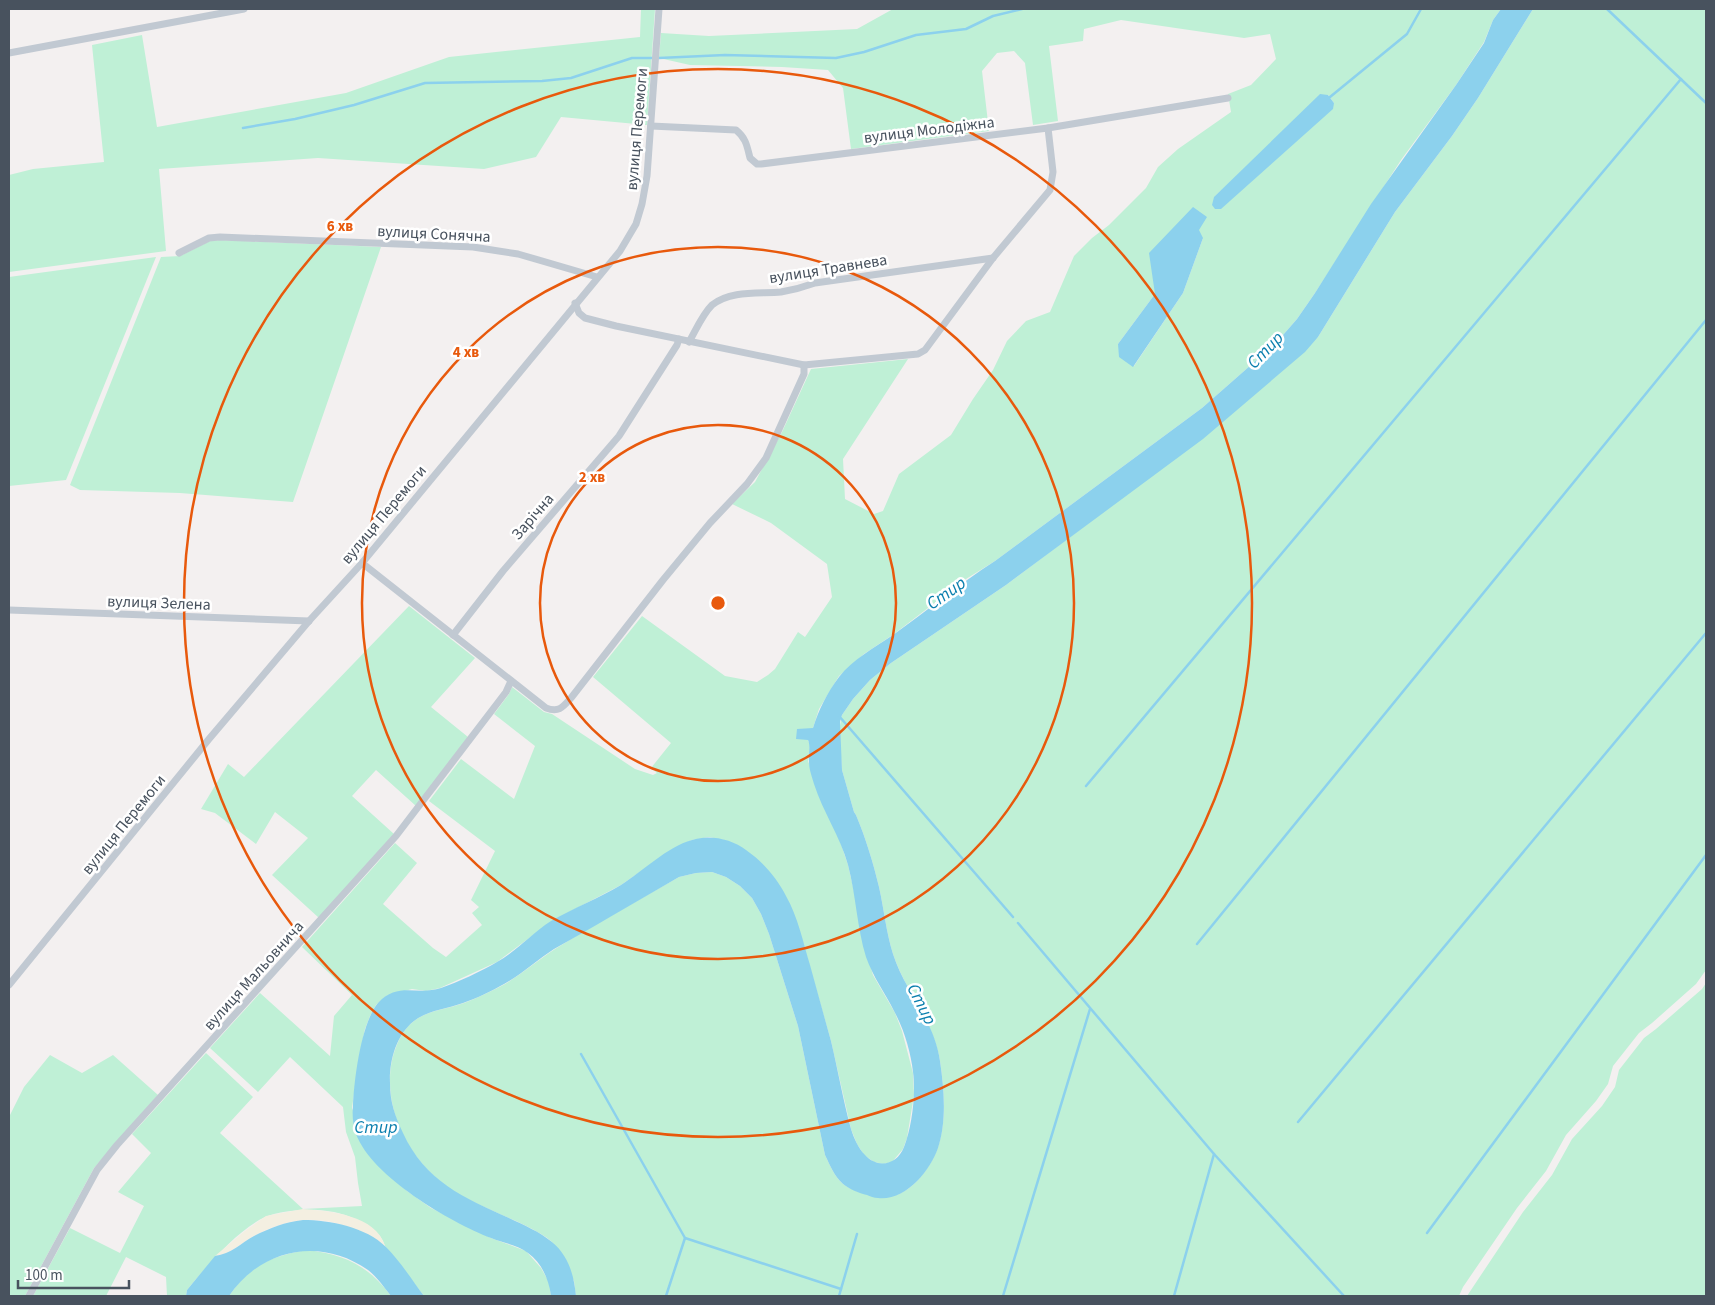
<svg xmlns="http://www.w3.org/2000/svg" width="1715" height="1305" viewBox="0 0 1715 1305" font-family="'Source Sans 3',sans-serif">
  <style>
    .green { fill: #bff0d6; fill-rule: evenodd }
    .sand { fill: #f4efe1 }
    .water { fill: #8cd1ed }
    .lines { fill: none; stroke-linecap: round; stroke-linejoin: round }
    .stream { stroke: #8cd1ed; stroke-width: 2.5 }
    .street { stroke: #c1c9d2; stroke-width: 7 }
    .ring { fill: none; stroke: #e8590c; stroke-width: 2.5 }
    .labels { text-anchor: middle; stroke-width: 5; stroke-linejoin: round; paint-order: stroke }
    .street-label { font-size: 16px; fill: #48525e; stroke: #fff }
    .water-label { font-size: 18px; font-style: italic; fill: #0b7fae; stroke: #fff }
    .centre { fill: #e8590c; stroke: #fff; stroke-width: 2.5 }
    .ring-label { font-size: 15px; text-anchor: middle; font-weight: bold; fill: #e8590c; stroke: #fff; stroke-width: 5; stroke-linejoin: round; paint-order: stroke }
  </style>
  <rect width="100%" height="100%" fill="#f3f0f0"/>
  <g class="green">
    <path d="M641,9H655L647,125L561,117L536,157L484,169L318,158L159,169L166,251L9,272V175L33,169L104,162L92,45L142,35L157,127L346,93L449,57L640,37Z"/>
    <path d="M893,9H1501L1493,20L1484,42L1456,85L1401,160L1315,293L1297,319L1276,343L1202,408L995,561L966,579L894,634L864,654L839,676L819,709L813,728L808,740L810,745L808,761L841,844L848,865L856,900L862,937L873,975L895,1013L902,1031L913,1073L914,1095L907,1138L903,1149L892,1162L883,1164L874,1162L864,1155L857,1144L851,1129L831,1041L799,929L724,840L709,837L692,840L673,849L621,885L552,921L497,962L440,988L426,991L412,989L386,996L376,1005L370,1016L365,1029L359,1058L352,1108L373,1160L407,1191L431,1208L491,1238L526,1251L541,1268L549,1282L551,1296H424L385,1246C381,1232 370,1229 358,1221C347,1214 332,1211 318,1210C304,1209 279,1211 265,1217C237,1230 207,1266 187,1290L186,1296H167L166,1277L126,1257L106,1296H33L70,1228L120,1253L144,1206L118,1192L151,1153L132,1134L206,1053L253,1097L220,1133L303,1209L362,1206L358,1183L355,1157L346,1132L343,1107L290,1057L258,1092L210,1048L260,993L330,1056L334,1016L352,995L302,947L395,843L417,863L383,904L433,948L446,957L482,925L472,913L479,907L471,900L495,851L429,801L461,759L514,799L535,746L494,714L509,694L512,687L544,712L552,714L635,769L653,775L657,773L651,768L671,743L593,677L642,616L725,676L757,682L768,675L775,669L798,632L805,637L832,597L827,564L771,523L732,504L755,482L782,432L811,369L908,359L843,459L845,499L874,514L883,511L899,474L951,435L973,399L993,370L1007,341L1026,321L1050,312L1074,256L1092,238L1109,225L1146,188L1158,167L1178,149L1231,112L1228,94L1251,85L1276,59L1270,34L1244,38L1121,20L1084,29L1083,41L1049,46L1058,121L1033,125L1025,63L1014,51L997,53L982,71L989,131L851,149L843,88L828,70L782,67L690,65L659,58L661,33L709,36L857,29ZM1328,95L1334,103L1214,197ZM1203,238L1183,293L1134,366L1118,344L1155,294Z"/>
    <path d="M1533,9H1706V970L1696,984L1652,1023L1639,1033L1613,1066L1608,1084L1596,1101L1566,1135L1546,1171L1517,1208L1463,1287L1459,1296H576C575,1291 575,1286 574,1281C571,1275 556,1246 552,1242C543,1233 514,1220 502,1215C483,1206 461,1198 445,1185C412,1160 389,1120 390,1078C390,1059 398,1033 414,1021C428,1010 448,1009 464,1003C477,998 492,991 505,984C522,974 538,960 555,949C595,924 637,901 679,877L696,873L712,872L726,877L740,886L752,898L761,914L769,934L798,1026L825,1155C830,1165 834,1176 843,1184C851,1190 861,1193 871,1194C877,1195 884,1197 890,1196C911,1195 932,1166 938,1147C947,1121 944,1088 940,1061C934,1022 905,991 893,954C886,932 884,909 879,887C873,862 866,839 856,815L854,812L842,770L839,731L842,715L853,699L870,680L891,663L1006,585L1150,477L1318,337L1395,212L1452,136L1478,98Z"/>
    <path d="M220,240L381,247L293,502L180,493L80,490L70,485L161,257L180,256L210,241Z"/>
    <path d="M156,257L66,480L9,486V277Z"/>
    <path d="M409,606L475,658L431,707L468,737L416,806L376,770L352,796L394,834L319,918L272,875L308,838L275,812L256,844L215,813L201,809L228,764L244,777Z"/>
    <path d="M1706,983V1296H1467L1523,1212L1552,1175L1572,1139L1602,1106L1615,1087L1619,1070L1644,1038L1656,1029L1702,989Z"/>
    <path d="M50,1055L82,1073L113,1055L158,1095L94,1168L25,1296H9V1117L24,1087Z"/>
    <path d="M307,1250C344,1254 369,1266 391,1296H229C250,1265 271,1256 307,1250Z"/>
  </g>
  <path class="sand" d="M303,1209C330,1211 376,1215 385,1246C340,1217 302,1209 252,1237C240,1244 230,1254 215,1256L245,1231L266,1216Z"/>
  <g class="water">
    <path d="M1501,9H1533L1478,98L1452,136L1395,212L1318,337L1305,352L1203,439L1006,585L891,663L870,680L853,699L842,715L840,722L842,770L854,812L856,815C866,839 873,862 879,887C884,909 886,932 893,954C905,992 934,1019 940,1061C944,1088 947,1121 938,1148C930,1171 906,1201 878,1198C874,1198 870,1196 867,1195C859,1193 849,1189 843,1184C834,1176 830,1165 825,1155L798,1026L769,934L761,914L752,898L740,886L726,877L712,872L696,873L679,877C656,890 633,904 610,917C592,928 573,938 554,949C537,960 522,974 504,984C492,991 477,998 463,1003C447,1009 428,1010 414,1021C396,1035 389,1062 390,1083C390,1102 395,1116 403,1133C425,1181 464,1198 509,1218C524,1225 540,1232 552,1242C569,1256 574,1276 576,1296H551C549,1280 542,1263 528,1253C518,1245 503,1243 491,1238C450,1222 372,1177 356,1134C353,1126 352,1115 353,1106C354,1080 361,1023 378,1003C398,981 417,996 441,988C458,982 482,971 497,962C517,951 532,933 551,921C574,908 599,898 621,885C643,871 667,847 692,840C709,834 732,839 746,850C762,861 777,878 786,896C798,917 803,942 810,965C817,990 824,1016 831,1041C838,1070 843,1100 851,1129C854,1138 858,1148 865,1155C878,1169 897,1165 904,1147C912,1127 916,1094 913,1072C911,1053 904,1029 894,1011C885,993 873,977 866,957C857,928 856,895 848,865C840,836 823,812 814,784C812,777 809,769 809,762C808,754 811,747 808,740L796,739L797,729L813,728C819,709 827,693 839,677C853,659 874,648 893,635C927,611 959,584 995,561L1202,408L1276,343L1297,319L1315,293L1371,204L1456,85L1484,43L1493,20Z"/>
    <path d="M1320,94L1328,95L1334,103L1333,109L1221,209H1215L1212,205L1214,197Z"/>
    <path d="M1193,207L1207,217L1199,230L1203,238L1183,293L1133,367L1119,357L1118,344L1155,294L1149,253Z"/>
    <path d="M303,1220C330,1220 366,1227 386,1247C400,1261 412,1280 424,1296H391C384,1287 377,1277 368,1270C320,1236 261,1249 229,1296H186L187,1290L215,1256C231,1254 241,1243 254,1236C270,1228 285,1222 303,1220Z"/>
  </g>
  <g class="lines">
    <g class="stream">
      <path d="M1607,9L1706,103"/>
      <path d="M659,58L725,55L836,58L864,52L916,35L966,29L993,16L1022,9"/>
      <path d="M1330,97L1407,34L1421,9"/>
      <path d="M243,128L295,119L354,105L425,83L542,81L571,78L632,58H652"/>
      <path d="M839,716L1013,917"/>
      <path d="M1086,786L1681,79"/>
      <path d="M1018,923L1214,1154L1344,1296"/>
      <path d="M1197,944L1706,320"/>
      <path d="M581,1054L685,1238L841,1289"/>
      <path d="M1298,1122L1706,633"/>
      <path d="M1427,1233L1706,855"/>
      <path d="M666,1296L685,1238"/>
      <path d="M839,1296L857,1234"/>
      <path d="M1003,1296L1090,1009"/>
      <path d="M1174,1296L1214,1154"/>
    </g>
    <g class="street">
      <path d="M9,53L244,9"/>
      <path d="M651,126L736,130C746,138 747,146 750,158L757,164H761L1048,128L1228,98"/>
      <path d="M179,253L209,238L220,237L473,247L518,254L597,277"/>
      <path d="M575,303L579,313L585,318L616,326L804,365L918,354L925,350L993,258L1050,190L1053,172L1048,128"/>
      <path d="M689,342C696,330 702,315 712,305C731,290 759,294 781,292C793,290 804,287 815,283L993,258"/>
      <path d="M362,563L546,708C559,713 563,707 571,698L663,580L710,523L747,484L766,458L804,374V365"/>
      <path d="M9,610L309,621"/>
      <path d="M453,635L503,571L619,436L677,345L679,339"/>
      <path d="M9,985L209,739L309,621L362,563L620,251L636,224L642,204L647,176L659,9"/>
      <path d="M29,1296L97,1170L117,1145L396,836L506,692L511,681"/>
    </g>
  </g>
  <g class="ring">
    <circle cx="718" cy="603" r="178"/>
    <circle cx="718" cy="603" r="356"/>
    <circle cx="718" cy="603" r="534"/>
  </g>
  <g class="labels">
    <g class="street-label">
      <text transform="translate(636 129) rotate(-85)" y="6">вулиця Перемоги</text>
      <text transform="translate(929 129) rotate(-7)" y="6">вулиця Молодіжна</text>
      <text transform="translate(434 233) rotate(3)" y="6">вулиця Сонячна</text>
      <text transform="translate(828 268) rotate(-9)" y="6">вулиця Травнева</text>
      <text transform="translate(383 514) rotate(-50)" y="6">вулиця Перемоги</text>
      <text transform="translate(532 516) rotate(-49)" y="6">Зарічна</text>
      <text transform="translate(159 602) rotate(2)" y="6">вулиця Зелена</text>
      <text transform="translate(123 824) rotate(-51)" y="6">вулиця Перемоги</text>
      <text transform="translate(253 975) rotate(-48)" y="6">вулиця Мальовнича</text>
    </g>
    <g class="water-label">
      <text transform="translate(1265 350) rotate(-46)" y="6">Стир</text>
      <text transform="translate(946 593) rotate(-35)" y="6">Стир</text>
      <text transform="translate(922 1004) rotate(63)" y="6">Стир</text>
      <text x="376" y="1133">Стир</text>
    </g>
  </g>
  <circle cx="718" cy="603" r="8" class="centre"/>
  <g class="ring-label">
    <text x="340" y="231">6 хв</text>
    <text x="466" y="357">4 хв</text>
    <text x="592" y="482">2 хв</text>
  </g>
  <rect width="1715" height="1305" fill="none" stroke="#48525e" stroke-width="20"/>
  <path d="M18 1280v8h111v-8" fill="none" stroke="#48525e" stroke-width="2.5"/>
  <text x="25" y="1280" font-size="15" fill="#48525e" stroke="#ffffff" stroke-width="4" paint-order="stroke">100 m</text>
</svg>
